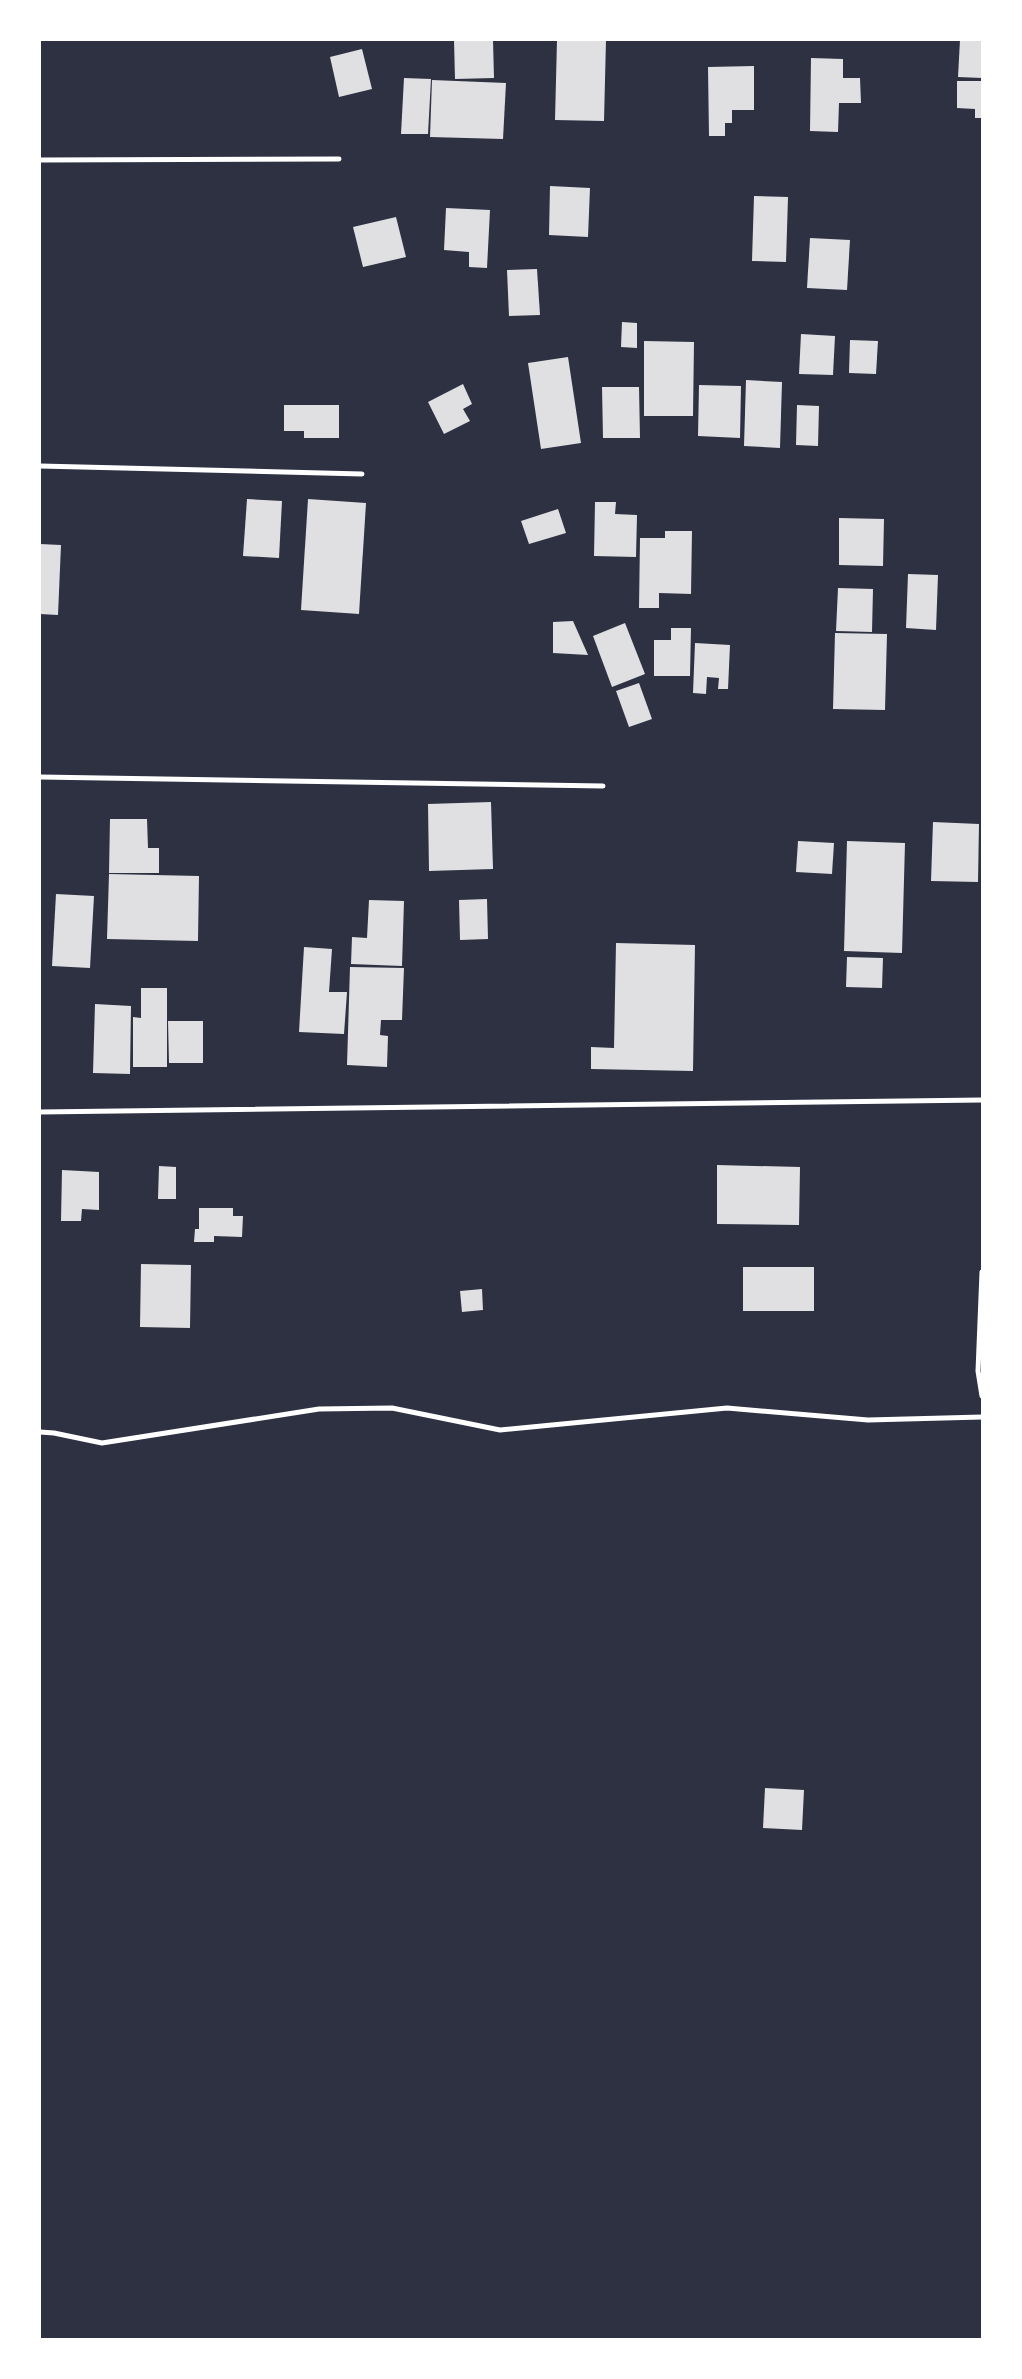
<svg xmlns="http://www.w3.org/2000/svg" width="1022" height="2379" viewBox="0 0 1022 2379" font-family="Mulish,sans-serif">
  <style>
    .building { fill: #e0e0e3 }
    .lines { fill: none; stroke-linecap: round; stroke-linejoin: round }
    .minor { stroke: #fff; stroke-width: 5 }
  </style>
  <rect width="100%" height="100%" fill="#2d3142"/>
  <g class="building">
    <path d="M454,40H493L494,78L455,79Z"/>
    <path d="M557,40H606L604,121L555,120Z"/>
    <path d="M960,40H982V78L958,77Z"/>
    <path d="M362,49L372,89L339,97L330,57Z"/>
    <path d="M811,58L843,59V78H860L861,103H839L838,132L810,131Z"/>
    <path d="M754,66V110H732V123H725V136H709L708,67Z"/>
    <path d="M404,78L431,79L428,134H401Z"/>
    <path d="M432,80L506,83L503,139L430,137Z"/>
    <path d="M957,81H982V118H975V109L957,108Z"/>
    <path d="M550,186L590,188L588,237L549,235Z"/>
    <path d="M754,196L788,197L786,262L752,261Z"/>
    <path d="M446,208L490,210L487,268L469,267V252L444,250Z"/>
    <path d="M396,217L406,257L363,267L353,227Z"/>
    <path d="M810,238L850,240L847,290L807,288Z"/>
    <path d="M537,269L540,315L509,316L507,270Z"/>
    <path d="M622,322L637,323V348L621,347Z"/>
    <path d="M801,334L835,336L833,375L799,374Z"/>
    <path d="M850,340L878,341L876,374L849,373Z"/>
    <path d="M644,341L694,342L693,416H644Z"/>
    <path d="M568,357L581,443L541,449L528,363Z"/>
    <path d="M746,380L782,382L780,448L744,446Z"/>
    <path d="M463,384L472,404L463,409L470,421L444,434L428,402Z"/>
    <path d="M699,385L741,386L740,438L698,436Z"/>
    <path d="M602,387H639L640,438H603Z"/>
    <path d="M284,405H339V438H304V431H284Z"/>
    <path d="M797,405L819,406L818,446L796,445Z"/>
    <path d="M247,499L282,501L279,558L243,556Z"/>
    <path d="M308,499L366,503L359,614L301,610Z"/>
    <path d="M595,502H616L615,514L637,515L636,557L594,556Z"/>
    <path d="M558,509L566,533L529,544L521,521Z"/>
    <path d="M839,518L884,519L883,566L839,565Z"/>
    <path d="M665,531H692L691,594L659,593V608H639L640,538H665Z"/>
    <path d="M40,544L61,545L58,615L40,614Z"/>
    <path d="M908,574L938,575L936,630L906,628Z"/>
    <path d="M838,588L873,589L872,632L836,631Z"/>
    <path d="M573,621L588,655L553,653V622Z"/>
    <path d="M625,623L645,674L612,687L593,636Z"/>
    <path d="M671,628H691L690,676H654V640H671Z"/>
    <path d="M835,633L887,634L885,710L833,709Z"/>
    <path d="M695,643L730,645L728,689H718L719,678L707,677L706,694L693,693Z"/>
    <path d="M639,683L652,719L629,727L616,691Z"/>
    <path d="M491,802L493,869L429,871L428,804Z"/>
    <path d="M110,819H147L148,848H159V873H109Z"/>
    <path d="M933,822L979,824L978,882L931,881Z"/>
    <path d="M798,841L834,843L832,874L796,872Z"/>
    <path d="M847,841L905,843L902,953L844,951Z"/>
    <path d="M109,874L199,876L198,941L107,939Z"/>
    <path d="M56,894L94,896L90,968L52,966Z"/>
    <path d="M487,899L488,939L460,940L459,900Z"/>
    <path d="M369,900L404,901L402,966L351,964L352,937L367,938Z"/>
    <path d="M616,943L695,945L693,1071L591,1069V1047L614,1048Z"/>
    <path d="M304,947L332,949L329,992H347L344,1034L299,1032Z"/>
    <path d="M847,957L883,958L882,988L846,987Z"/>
    <path d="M350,967L404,968L402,1020H381L380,1035L388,1036L387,1067L347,1065Z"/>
    <path d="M141,988H167V1067H133V1017L141,1018Z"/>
    <path d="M95,1004L131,1006L130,1074L93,1073Z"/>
    <path d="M168,1021H203V1063H169Z"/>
    <path d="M717,1165L800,1167L799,1225L717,1224Z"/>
    <path d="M159,1166L176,1167V1199H158Z"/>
    <path d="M62,1170L99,1172V1210L82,1209L81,1221H61Z"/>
    <path d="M199,1208H233V1216H243L242,1237L214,1236V1242H194L195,1229H199Z"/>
    <path d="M141,1264L191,1265L190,1328L140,1327Z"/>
    <rect x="743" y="1267" width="71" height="44"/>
    <path d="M482,1289L483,1310L462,1312L460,1291Z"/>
    <path d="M765,1788L804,1790L802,1830L763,1828Z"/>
  </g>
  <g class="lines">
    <g class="minor">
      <path d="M40,160L339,159"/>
      <path d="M40,466L362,474"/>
      <path d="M40,777L603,786"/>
      <path d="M40,1112L982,1100"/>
      <path d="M982,1272L978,1371L982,1396"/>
      <path d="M40,1432L54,1433L102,1443L319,1409L392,1408L500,1430L727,1408L868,1420L982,1417"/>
    </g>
  </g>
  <rect width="1022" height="2379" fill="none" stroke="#ffffff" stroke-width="82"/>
</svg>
